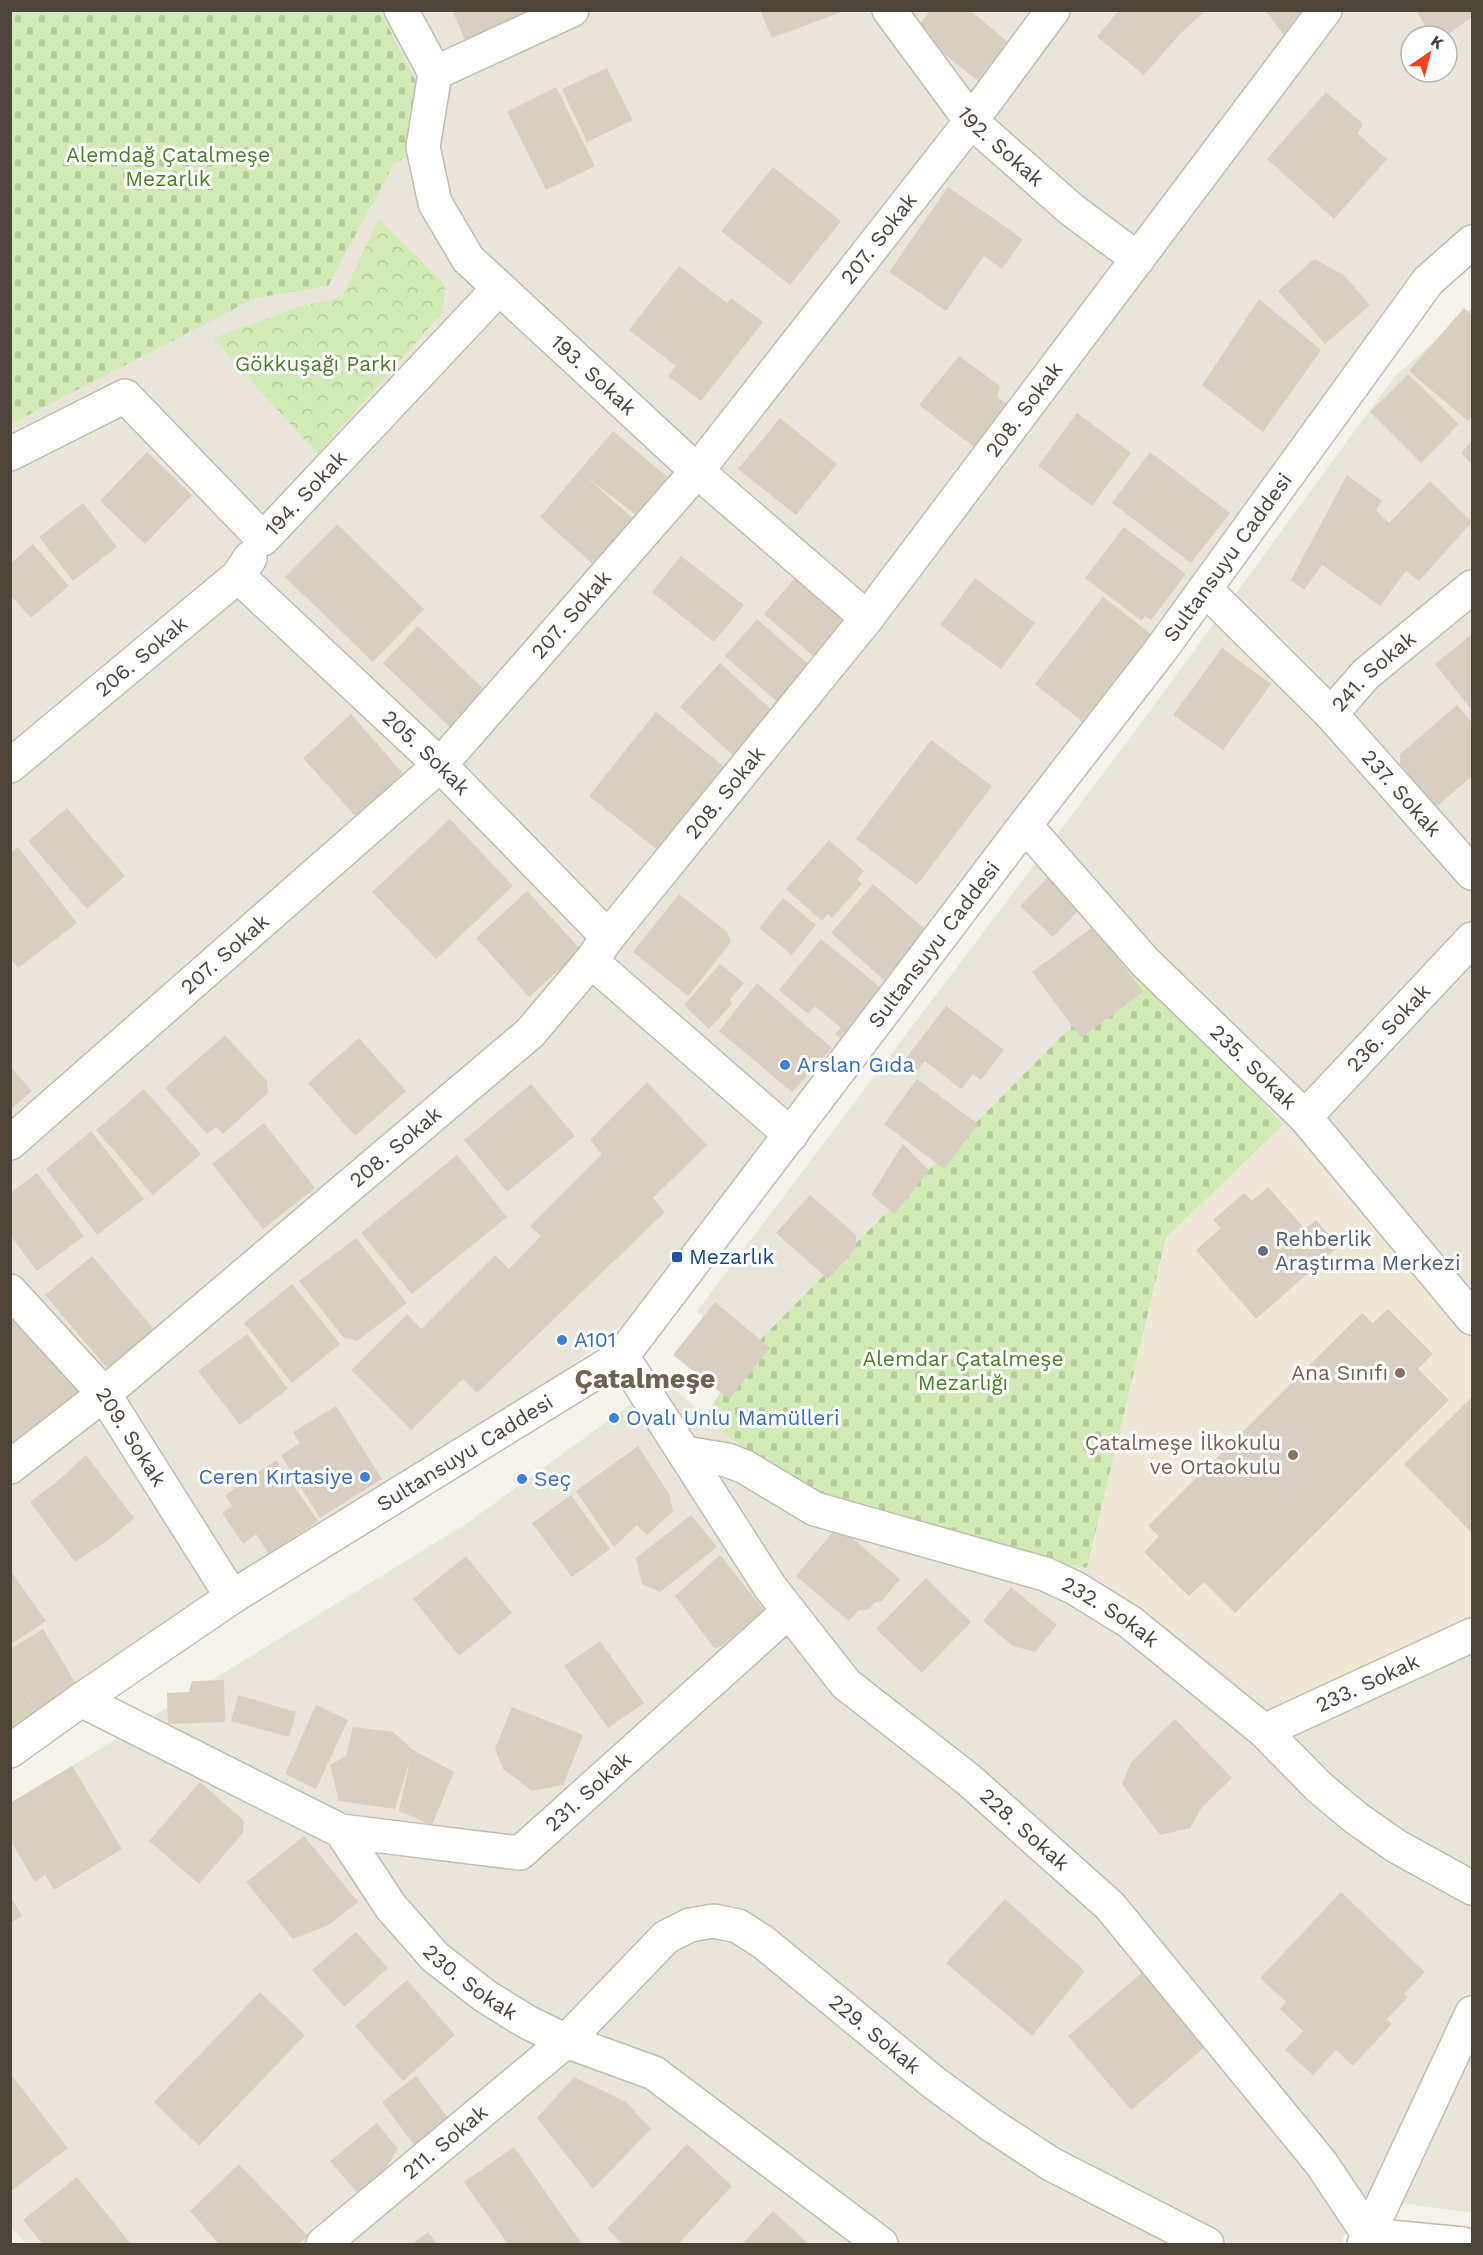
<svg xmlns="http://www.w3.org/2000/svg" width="1483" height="2255" viewBox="0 0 1483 2255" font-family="'Work Sans',sans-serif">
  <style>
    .residential { fill: #eae5da; fill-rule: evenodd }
    .education { fill: #efe8d6 }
    .cemetery { fill: url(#cemetery-stones) }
    .park { fill: url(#park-crowns) }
    .building { fill: #d8cfc1 }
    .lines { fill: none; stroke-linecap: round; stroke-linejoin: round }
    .minor-casing { stroke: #c2bbae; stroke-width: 36 }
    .tertiary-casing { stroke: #c2bbae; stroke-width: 36 }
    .minor { stroke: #fff; stroke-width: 33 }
    .tertiary { stroke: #fff; stroke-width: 33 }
    .shop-dot { fill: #3f7fe0; stroke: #fff; stroke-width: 2 }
    .service-dot { fill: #5c6f8a; stroke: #fff; stroke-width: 2 }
    .transit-dot { fill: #1a4fb4; stroke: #fff; stroke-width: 2 }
    .education-dot { fill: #8d6e63; stroke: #fff; stroke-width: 2 }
    .labels { text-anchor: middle; stroke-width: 6; stroke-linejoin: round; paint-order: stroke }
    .street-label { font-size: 21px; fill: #4b4439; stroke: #fff }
    .park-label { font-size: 21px; fill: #4a7f2a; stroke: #fff }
    .shop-label { font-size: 21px; fill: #366cbe; stroke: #fff; text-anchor: start }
    .service-label { font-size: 21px; fill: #4e5e75; stroke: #fff; text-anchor: start }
    .transit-label { font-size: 21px; fill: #164399; stroke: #fff; text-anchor: start }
    .education-label { font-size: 21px; fill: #785e54; stroke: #fff; text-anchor: end }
    .district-label { font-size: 27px; font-weight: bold; fill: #6e6250; stroke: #fff }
  </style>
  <defs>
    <pattern id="cemetery-stones" width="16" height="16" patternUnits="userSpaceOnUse" patternTransform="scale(1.5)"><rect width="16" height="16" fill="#d2eab5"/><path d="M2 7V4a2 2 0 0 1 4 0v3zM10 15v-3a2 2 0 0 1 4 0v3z" fill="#b6ca9c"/></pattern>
    <pattern id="park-crowns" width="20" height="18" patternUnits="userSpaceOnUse" patternTransform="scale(1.5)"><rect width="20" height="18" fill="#d2eab5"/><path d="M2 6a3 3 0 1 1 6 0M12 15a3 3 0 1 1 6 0" fill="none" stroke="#b6ca9c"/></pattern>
  </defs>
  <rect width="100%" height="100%" fill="#f6f3ec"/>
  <g class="residential">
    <path d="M11,11H1472V233L1386,310L1030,821L632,1318L348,1544L11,1739ZM1411,36H1447V72H1411Z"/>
    <path d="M1472,308V1342L1139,958L745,1355L697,1311L1139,726L1394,377Z"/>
    <path d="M664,1380L816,1513L1087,1568L1291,1719L1472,1631V2213L1365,2198L1340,2244H26L10,2226V1804L466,1524Z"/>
  </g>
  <path class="education" d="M1283,1125L1472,1342V1631L1291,1719L1087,1568L1166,1238Z"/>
  <g class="cemetery">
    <path d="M11,11H380L418,86L408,156L393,165L328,286L255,298L11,424Z"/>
    <path d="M1139,958L1283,1125L1166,1238L1087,1568L816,1513L705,1416L745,1355Z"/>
  </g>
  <path class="park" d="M379,219L445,285L443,312L317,454L213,338L299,307L342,297Z"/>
  <g class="building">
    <path d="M452,10H533L465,40Z"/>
    <path d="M760,10H844V11L772,38Z"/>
    <path d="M931,10H970L1010,44L979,82L915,30Z"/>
    <path d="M1119,10H1206L1180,34L1144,75L1097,37Z"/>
    <path d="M1265,10H1314L1289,42Z"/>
    <path d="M1416,10H1472V17L1446,36H1431Z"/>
    <path d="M607,68L633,120L587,142L562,89Z"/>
    <path d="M556,87L595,166L546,190L507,112Z"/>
    <path d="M1326,92L1363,124L1358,134L1387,159L1334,219L1267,159Z"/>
    <path d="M773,167L841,221L790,285L721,231Z"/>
    <path d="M948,187L1023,239L1002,269L984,256L946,311L889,272Z"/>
    <path d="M1314,259L1344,275L1370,305L1325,344L1278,291Z"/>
    <path d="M679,266L727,303L731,298L763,322L701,401L668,376L676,366L629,330Z"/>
    <path d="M1259,299L1321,350L1263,432L1202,385Z"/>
    <path d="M1464,308L1472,315V415L1468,421L1409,371Z"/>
    <path d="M959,356L1000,386L997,397L1013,408L979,451L919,405Z"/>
    <path d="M1408,374L1459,424L1421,463L1370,412Z"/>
    <path d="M1077,413L1131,453L1092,506L1038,466Z"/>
    <path d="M780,418L837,464L796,515L738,469Z"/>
    <path d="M613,431L672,481L639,517L585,476L636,521L595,566L540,517Z"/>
    <path d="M1472,441V465L1461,453Z"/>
    <path d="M147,452L192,495L145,544L100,501Z"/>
    <path d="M1150,452L1230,513L1191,563L1112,503Z"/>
    <path d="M1347,475L1382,501L1376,510L1389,523L1430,481L1472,522L1419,581L1406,571L1380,606L1322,565L1304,590L1291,580Z"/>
    <path d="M83,503L117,547L73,581L39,537Z"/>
    <path d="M337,524L424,609L373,662L285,577Z"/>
    <path d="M1124,527L1186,574L1151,620L1145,616L1142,621L1085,578Z"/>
    <path d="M33,544L69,586L31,618L10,595V564Z"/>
    <path d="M681,556L744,605L714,642L652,592Z"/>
    <path d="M795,578L851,624L820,662L764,614Z"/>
    <path d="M975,578L1035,623L1001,669L940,625Z"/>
    <path d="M1103,597L1151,634L1083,722L1035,684Z"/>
    <path d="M757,619L815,670L783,707L725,656Z"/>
    <path d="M418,626L492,697L457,734L383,663Z"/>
    <path d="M1472,634V710L1435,664Z"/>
    <path d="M1222,648L1271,684L1223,750L1173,715Z"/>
    <path d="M720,663L777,715L737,759L680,707Z"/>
    <path d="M1457,705L1472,723V776L1436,807L1400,764V754Z"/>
    <path d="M656,712L727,769L660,852L589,796Z"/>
    <path d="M351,714L407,778L359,820L303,758Z"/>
    <path d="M931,740L992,786L917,885L856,839Z"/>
    <path d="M67,808L125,876L87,909L28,841Z"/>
    <path d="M450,819L513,886L436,959L372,892Z"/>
    <path d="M829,840L864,871L857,879L862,884L832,918L828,914L822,921L786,889Z"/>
    <path d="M18,847L77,923L18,968L10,958V853Z"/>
    <path d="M1049,876L1082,907L1053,937L1020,906Z"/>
    <path d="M873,884L926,930L884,980L831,933Z"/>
    <path d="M527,891L581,950L529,997L476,938Z"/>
    <path d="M679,894L727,932L731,942L688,996L633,952Z"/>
    <path d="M783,898L816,925L792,955L759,928Z"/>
    <path d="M1094,926L1143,992L1081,1038L1032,972Z"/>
    <path d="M821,939L881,988L840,1038L835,1034L841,1028L815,1006L808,1014L779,990Z"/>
    <path d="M720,964L744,983L730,999L732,1004L709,1029L684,1005Z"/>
    <path d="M757,983L832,1048L792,1092L719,1031Z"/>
    <path d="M946,1006L1004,1050L981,1080L973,1074L961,1089L925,1061L917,1071L904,1061Z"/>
    <path d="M225,1035L267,1081L268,1093L223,1134L216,1127L207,1134L165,1088Z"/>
    <path d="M359,1038L406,1091L355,1136L308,1083Z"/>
    <path d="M10,1066L32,1091L10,1110Z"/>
    <path d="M917,1079L978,1124L944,1169L884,1124Z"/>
    <path d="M647,1082L707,1145L653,1198L665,1212L477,1393L463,1379L411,1430L351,1370L407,1314L421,1329L495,1255L509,1269L541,1236L530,1226L602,1154L590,1140Z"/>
    <path d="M531,1084L575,1136L507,1192L464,1140Z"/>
    <path d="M144,1089L201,1154L153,1195L96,1130Z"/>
    <path d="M264,1123L315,1188L263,1229L212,1164Z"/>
    <path d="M91,1131L144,1199L97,1235L46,1169Z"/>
    <path d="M903,1144L929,1170L895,1214L871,1195Z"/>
    <path d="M457,1155L507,1217L412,1294L361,1233Z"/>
    <path d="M37,1173L84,1236L37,1271L10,1235V1193Z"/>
    <path d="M1268,1187L1305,1229L1316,1220L1339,1246L1256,1319L1196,1250L1221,1228L1213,1220L1244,1193L1252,1201Z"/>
    <path d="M810,1195L856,1235V1248L828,1279L776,1233Z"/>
    <path d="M356,1238L407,1303L357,1341L343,1337L299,1281Z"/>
    <path d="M92,1256L154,1329L107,1368L45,1295Z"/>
    <path d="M292,1284L340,1344L292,1383L244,1323Z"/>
    <path d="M715,1302L770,1348L729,1399L673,1355Z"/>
    <path d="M1388,1309L1433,1354L1418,1369L1449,1400L1235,1613L1204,1582L1189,1596L1144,1552L1159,1536L1148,1526L1362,1313L1373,1323Z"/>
    <path d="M19,1316L83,1391L10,1452V1323Z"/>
    <path d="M247,1334L288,1389L240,1425L198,1371Z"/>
    <path d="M1472,1397V1533L1404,1464Z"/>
    <path d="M336,1406L382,1479L320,1518L281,1455L300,1443L293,1432Z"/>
    <path d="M638,1446L669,1494L673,1511L647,1535L637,1525L614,1547L576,1491Z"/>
    <path d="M86,1455L134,1518L110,1539L75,1562L30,1502L60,1479Z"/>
    <path d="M276,1460L318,1521L269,1554L256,1534L243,1544L222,1513L232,1506L225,1495Z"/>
    <path d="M571,1495L610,1549L572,1577L532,1523Z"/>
    <path d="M691,1515L717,1547L660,1592L642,1584L636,1558Z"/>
    <path d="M838,1526L900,1579L882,1601L874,1603L869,1609L858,1611L849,1621L796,1576Z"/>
    <path d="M720,1555L764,1610L721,1647L714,1648L675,1596Z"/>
    <path d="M466,1556L512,1613L459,1656L413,1599Z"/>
    <path d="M10,1570L46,1621L10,1645Z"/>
    <path d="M926,1578L971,1622L922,1673L876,1629Z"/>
    <path d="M1011,1587L1057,1625L1035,1652L1013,1646L983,1621Z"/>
    <path d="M43,1629L81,1692L40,1716L18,1682L43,1722L10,1742V1649Z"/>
    <path d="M600,1641L644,1703L608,1728L564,1666Z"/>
    <path d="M224,1680L225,1722L168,1724L167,1693L189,1692L192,1681Z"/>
    <path d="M238,1695L296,1712L289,1737L231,1721Z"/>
    <path d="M316,1705L348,1720L316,1789L285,1774Z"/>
    <path d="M512,1707L583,1735L563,1785L532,1791L503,1769L495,1749Z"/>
    <path d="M1175,1719L1232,1778L1202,1807L1190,1828L1160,1835L1122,1784L1131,1762Z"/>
    <path d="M353,1727L393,1732L413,1750L454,1772L432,1825L399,1811L411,1756L395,1809L339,1801L330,1765L346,1756Z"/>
    <path d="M72,1766L122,1849L54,1890L45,1875L35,1882L10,1840V1803Z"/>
    <path d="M200,1782L244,1821L243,1833L199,1884L149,1841Z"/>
    <path d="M304,1836L358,1902L329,1925L293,1939L246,1882Z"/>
    <path d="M1341,1892L1425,1972L1404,1994L1408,1997L1387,2019L1392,2024L1353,2066L1336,2050L1313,2075L1285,2050L1303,2031L1280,2009L1286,2002L1260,1978Z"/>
    <path d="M10,1896L22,1916L10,1923Z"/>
    <path d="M1005,1899L1085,1971L1032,2036L946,1963Z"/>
    <path d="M356,1932L388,1968L344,2007L312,1970Z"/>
    <path d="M1144,1971L1207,2045L1131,2110L1068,2036Z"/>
    <path d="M407,1980L455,2035L403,2081L355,2026Z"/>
    <path d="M260,1992L305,2035L199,2146L154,2102Z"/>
    <path d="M10,2073L68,2148L10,2192Z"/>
    <path d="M416,2076L449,2119L414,2145L382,2102Z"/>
    <path d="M574,2077L626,2102L651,2129L593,2189L537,2118Z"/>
    <path d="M377,2123L398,2149L385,2169L357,2193L330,2161Z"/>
    <path d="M687,2144L732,2186L678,2244H623L607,2229Z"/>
    <path d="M514,2147L582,2244H508L464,2182Z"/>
    <path d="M239,2164L308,2236L298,2244H219L190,2211Z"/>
    <path d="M77,2177L131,2244H43L23,2220Z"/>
    <path d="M773,2211L809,2244H742Z"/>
    <path d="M428,2232L437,2244H412Z"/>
  </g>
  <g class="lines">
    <defs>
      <g id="minor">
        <path d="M401,10L435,73"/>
        <path id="s1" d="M889,10L971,121L1072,210L1138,259"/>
        <path id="s2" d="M435,73L423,147L435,203L468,259L697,471L867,618"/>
        <path d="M435,73L572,10"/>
        <path id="s3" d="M10,454L125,396L263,539L499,288"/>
        <path id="s4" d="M238,576L440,765L608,937"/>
        <path id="s5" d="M1205,589L1331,714L1366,674L1472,587"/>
        <path id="s6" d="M1331,714L1472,873"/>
        <path id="s7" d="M10,766L238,576L250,558"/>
        <path id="s8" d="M1025,825L1145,962L1305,1117L1472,1318"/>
        <path d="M591,961L791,1135"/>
        <path id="s9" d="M1305,1117L1472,939"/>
        <path id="s10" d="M10,1143L440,765L697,471L971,121L1053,10"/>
        <path id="s11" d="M10,1291L104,1394L232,1597"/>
        <path id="s12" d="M622,1356L770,1587L846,1684L969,1780L1110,1906L1321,2163L1369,2235L1463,2244"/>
        <path id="s13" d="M685,1453L727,1460L745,1467L815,1509L1045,1574L1075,1588L1130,1622L1264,1731L1319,1787L1356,1818L1396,1846L1472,1888"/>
        <path id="s14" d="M10,1467L104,1394L530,1033L591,961L608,937L867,618L1325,10"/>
        <path id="s15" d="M81,1700L341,1831L391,1907L435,1957L485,1996L527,2022L566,2041L654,2073L881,2244"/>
        <path id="s16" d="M1264,1731L1472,1635"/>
        <path id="s17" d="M341,1831L520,1853L789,1611"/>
        <path id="s18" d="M323,2244L566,2041L666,1937L690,1925L714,1921L738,1926L763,1942L933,2082L990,2124L1051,2164L1207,2244"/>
        <path d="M1364,2244L1472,2013"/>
      </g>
      <g id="tertiary">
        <path id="s19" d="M10,1751L81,1700L232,1597L622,1356L1025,825L1160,651L1428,281L1472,242"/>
      </g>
    </defs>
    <use href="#minor" class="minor-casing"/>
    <use href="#tertiary" class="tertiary-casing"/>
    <use href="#minor" class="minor"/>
    <use href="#tertiary" class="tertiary"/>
  </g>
  <g class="shop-dot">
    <circle cx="785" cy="1065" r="6"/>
    <circle cx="562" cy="1340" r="6"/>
    <circle cx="614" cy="1418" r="6"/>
    <circle cx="365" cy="1477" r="6"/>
    <circle cx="522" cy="1479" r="6"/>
  </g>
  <circle class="service-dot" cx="1263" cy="1251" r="6"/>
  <rect class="transit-dot" x="671" y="1251" width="12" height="12" rx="3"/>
  <g class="education-dot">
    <circle cx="1400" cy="1373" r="6"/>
    <circle cx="1293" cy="1455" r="6"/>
  </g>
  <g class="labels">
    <g class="street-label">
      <text dy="7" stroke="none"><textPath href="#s1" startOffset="177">192. Sokak</textPath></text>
      <text dy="7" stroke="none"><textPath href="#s10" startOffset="1258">207. Sokak</textPath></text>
      <text dy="7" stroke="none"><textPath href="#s2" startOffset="368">193. Sokak</textPath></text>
      <text dy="7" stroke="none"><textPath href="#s14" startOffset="1473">208. Sokak</textPath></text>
      <text dy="7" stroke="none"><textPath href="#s3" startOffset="390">194. Sokak</textPath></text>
      <text dy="7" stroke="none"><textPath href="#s19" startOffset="1731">Sultansuyu Caddesi</textPath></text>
      <text dy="7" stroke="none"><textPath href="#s10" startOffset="772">207. Sokak</textPath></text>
      <text dy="7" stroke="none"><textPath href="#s7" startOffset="171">206. Sokak</textPath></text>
      <text dy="7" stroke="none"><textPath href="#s5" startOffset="238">241. Sokak</textPath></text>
      <text dy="7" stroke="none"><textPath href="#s4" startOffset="258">205. Sokak</textPath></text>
      <text dy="7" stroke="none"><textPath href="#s14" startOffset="987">208. Sokak</textPath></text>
      <text dy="7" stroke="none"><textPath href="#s6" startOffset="106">237. Sokak</textPath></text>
      <text dy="7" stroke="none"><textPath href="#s19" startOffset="1245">Sultansuyu Caddesi</textPath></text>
      <text dy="7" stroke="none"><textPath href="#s10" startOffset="286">207. Sokak</textPath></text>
      <text dy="7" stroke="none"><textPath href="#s9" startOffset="122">236. Sokak</textPath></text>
      <text dy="7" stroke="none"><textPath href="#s8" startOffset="333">235. Sokak</textPath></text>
      <text dy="7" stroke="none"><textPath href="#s14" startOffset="501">208. Sokak</textPath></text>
      <text dy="7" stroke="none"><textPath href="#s11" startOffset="190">209. Sokak</textPath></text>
      <text dy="7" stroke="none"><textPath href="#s19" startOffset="544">Sultansuyu Caddesi</textPath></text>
      <text dy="7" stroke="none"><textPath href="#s13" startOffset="458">232. Sokak</textPath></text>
      <text dy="7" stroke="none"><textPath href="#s16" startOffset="114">233. Sokak</textPath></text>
      <text dy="7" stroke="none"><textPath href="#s17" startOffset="272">231. Sokak</textPath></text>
      <text dy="7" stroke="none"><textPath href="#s12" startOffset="628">228. Sokak</textPath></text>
      <text dy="7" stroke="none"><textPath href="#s15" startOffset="492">230. Sokak</textPath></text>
      <text dy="7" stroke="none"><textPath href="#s18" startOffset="711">229. Sokak</textPath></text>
      <text dy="7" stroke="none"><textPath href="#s18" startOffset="159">211. Sokak</textPath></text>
    </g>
    <g class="park-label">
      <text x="168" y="162">Alemdağ Çatalmeşe<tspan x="168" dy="24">Mezarlık</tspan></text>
      <text x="316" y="371">Gökkuşağı Parkı</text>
      <text x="963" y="1366">Alemdar Çatalmeşe<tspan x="963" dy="24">Mezarlığı</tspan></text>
    </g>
    <g class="shop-label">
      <text x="797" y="1072">Arslan Gıda</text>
      <text x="574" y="1347">A101</text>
      <text x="626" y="1425">Ovalı Unlu Mamülleri</text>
      <text x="353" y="1484" text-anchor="end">Ceren Kırtasiye</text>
      <text x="534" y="1486">Seç</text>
    </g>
    <g class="service-label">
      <text x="1275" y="1246">Rehberlik<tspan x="1275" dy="24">Araştırma Merkezi</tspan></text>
    </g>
    <g class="transit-label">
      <text x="689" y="1264">Mezarlık</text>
    </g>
    <g class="education-label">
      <text x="1388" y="1380">Ana Sınıfı</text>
      <text x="1281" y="1450">Çatalmeşe İlkokulu<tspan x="1281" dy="24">ve Ortaokulu</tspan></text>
    </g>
    <g class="district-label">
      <text x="645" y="1388">Çatalmeşe</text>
    </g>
  </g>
  <rect width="1483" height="2255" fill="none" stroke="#4b4439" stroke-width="24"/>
  <g transform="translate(1429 54) rotate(35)"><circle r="28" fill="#ffffff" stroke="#b7b4b0" stroke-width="1.5"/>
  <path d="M0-4.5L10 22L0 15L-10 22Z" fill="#fc3f1d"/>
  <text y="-9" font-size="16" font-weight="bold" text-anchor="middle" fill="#4b4439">K</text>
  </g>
</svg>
